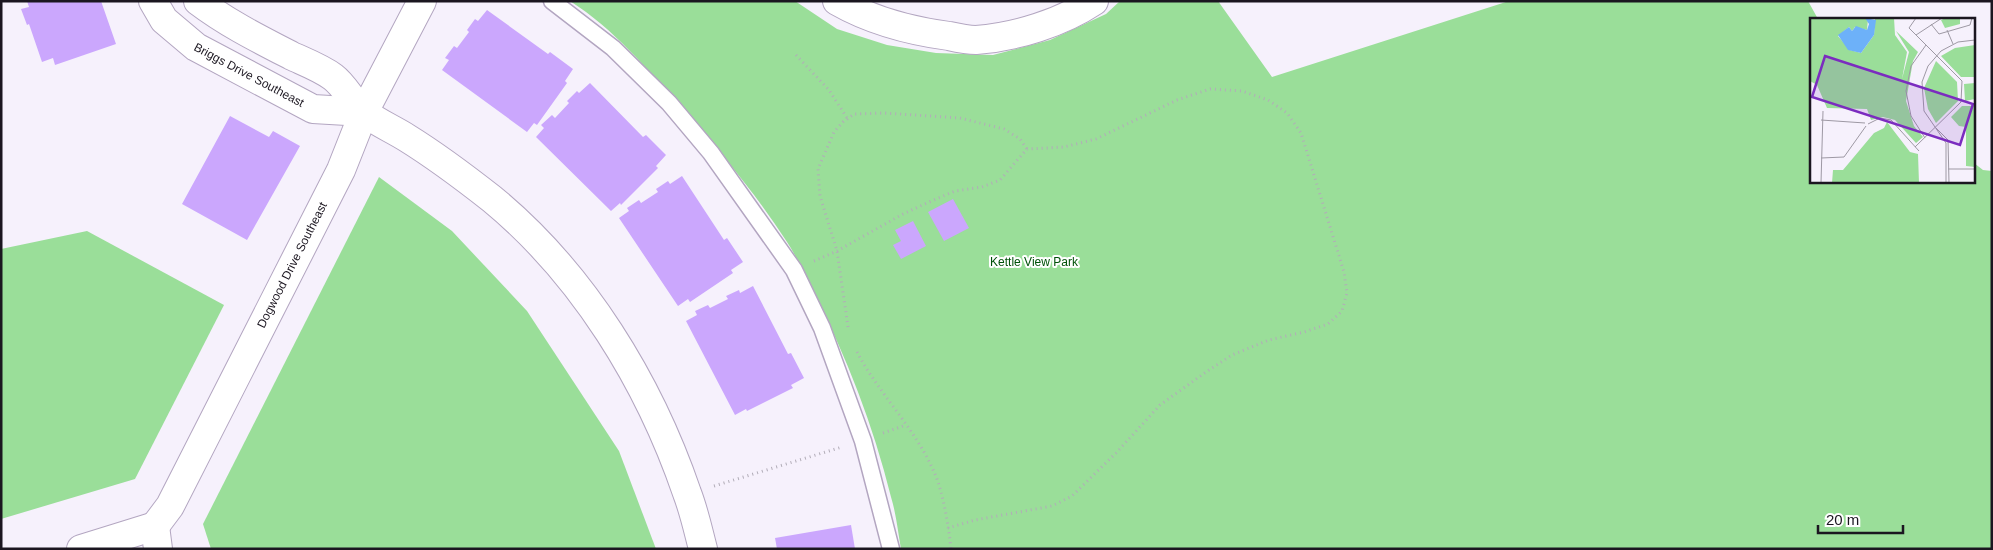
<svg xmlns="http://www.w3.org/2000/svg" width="1993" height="550" viewBox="0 0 1993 550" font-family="Arial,sans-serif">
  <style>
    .green { fill: #9ade99 }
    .building { fill: #cba7fd }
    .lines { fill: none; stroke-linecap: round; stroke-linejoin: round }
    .lane-casing { stroke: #b3a6c1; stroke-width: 19 }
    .street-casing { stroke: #b3a6c1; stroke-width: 30 }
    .secondary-casing { stroke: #b3a6c1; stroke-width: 30 }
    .path { stroke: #b2adb8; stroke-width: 3; stroke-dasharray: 1 4; stroke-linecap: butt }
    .lane { stroke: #fff; stroke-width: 16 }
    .street { stroke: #fff; stroke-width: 28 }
    .secondary { stroke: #fff; stroke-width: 28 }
    .labels { text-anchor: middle; stroke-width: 4; stroke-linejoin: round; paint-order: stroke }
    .street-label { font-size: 12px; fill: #1b1620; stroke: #fff }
    .park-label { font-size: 12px; fill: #005109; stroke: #fff }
    .inset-road { fill: none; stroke: #9e99a4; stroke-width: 1 }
    .view { fill: #7b2cbf; fill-opacity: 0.15; stroke: #7b2cbf; stroke-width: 2.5 }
    .inset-edge { fill: none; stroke: #1b1620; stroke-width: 2.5 }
  </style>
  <rect width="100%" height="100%" fill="#f6f1fc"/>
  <g class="green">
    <path d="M570,1H795L837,29L887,45L936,53L993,55L1050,40L1106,14L1120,1H1218L1272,77L1509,1H1808L1818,19H1812V181H1974V163L1983,170L1992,171V549H901C898,532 896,513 891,497C873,425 847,357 813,292C804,275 797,257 787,242C756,194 719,150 682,108C647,69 614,29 570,1Z"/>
    <path d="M379,177L452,231L527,311L619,451L656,549H211L203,524Z"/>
    <path d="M87,231L224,305L135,479L1,519V249Z"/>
  </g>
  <g class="building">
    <path d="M27,1H101L116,44L55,65L53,58L42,62L29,24L27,25L21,9L29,7Z"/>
    <path d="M487,10L548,54L550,52L573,69L565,81L567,83L537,125L534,123L527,132L442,70L449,60L445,58L454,46L457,48L469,32L467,30L475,19L478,21Z"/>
    <path d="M590,83L643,137L646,135L666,155L656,166L658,168L621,205L620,203L611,211L536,137L544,128L541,125L552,115L555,118L569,103L567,101L577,91L579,93Z"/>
    <path d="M230,116L269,137L273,131L300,146L247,240L182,204Z"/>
    <path d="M682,176L724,240L727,238L743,262L731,270L733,273L690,302L688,299L678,306L619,218L629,211L627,208L639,200L641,203L658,192L656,189L668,181L670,184Z"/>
    <path d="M953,199L969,228L944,241L928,212Z"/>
    <path d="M913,221L926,246L901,259L893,245L901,241L895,230Z"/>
    <path d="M753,286L788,354L791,353L804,378L791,385L793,388L747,411L746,409L735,415L686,321L697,315L695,311L708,305L710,308L728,299L726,296L739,290L740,293Z"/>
    <path d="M851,525L855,549H777L775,538Z"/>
  </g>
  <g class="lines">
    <defs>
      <path id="lane" d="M552,1L613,48L669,103L711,153L794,270L822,328L863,441L891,549"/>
      <g id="street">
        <path d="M837,1C872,21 911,31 949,36C958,38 967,40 976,40C1016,37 1061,23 1094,1"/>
        <path d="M155,526L170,506L341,170L364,112L422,1"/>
        <path d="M155,526L158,549"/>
        <path d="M81,549L155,526"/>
      </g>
      <g id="secondary">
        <path d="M153,1L164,20L196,47L313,109L364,112"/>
        <path d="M198,1C227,23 259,39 292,56C305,62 321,68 333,77C345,86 352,102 364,112C376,122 393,129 407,138C436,156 464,177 492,199C583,274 649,382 687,493C694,511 698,530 703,549"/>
      </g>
    </defs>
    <use href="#lane" class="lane-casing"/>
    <use href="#street" class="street-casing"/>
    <use href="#secondary" class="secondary-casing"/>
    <g class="path">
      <path d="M796,55L829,90L847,118"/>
      <path d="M814,261L837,251L903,214L929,202L955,191L982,187L1000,180L1027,149L1064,147L1096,139L1177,100L1210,89L1242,91L1268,100L1287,113L1301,133L1344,272L1347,293L1342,311L1328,324L1304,332L1269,340L1232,355L1206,372L1160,405L1116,453L1072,496L1052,506L975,520L948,528"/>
      <path d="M848,327L837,251L820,196L818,169L834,132L843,122L854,114L884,113L960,118L1004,129L1020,139L1027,149"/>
      <path d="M857,352C879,394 916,429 935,474C943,492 949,529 951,549"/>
      <path d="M883,433L906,425"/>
      <path d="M714,486L842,447"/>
    </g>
    <use href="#lane" class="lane"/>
    <use href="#street" class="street"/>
    <use href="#secondary" class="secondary"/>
  </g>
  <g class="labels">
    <g class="street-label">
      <text transform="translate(249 75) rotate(28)" y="4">Briggs Drive Southeast</text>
      <text transform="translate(292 265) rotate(-63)" y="4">Dogwood Drive Southeast</text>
    </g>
    <g class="park-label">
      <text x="1034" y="266">Kettle View Park</text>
    </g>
  </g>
  <g transform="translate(1810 18)">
    <rect width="165" height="165" fill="#f6f1fc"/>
    <path d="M0,0L58,1L57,12L45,9L42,13L39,9L28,18L40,32L51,35L64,17L65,0H84L85,17L97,34L92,61L99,34L86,13L108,34L103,43L96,83L104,108L113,119L106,125L85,102L73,99L61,102L57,91L17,90L7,67L0,63ZM136,0H150V6L135,10L131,2ZM165,27V59H151L131,38L145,30ZM126,43L147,64L148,83L126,105L118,91L114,70ZM165,65V81L155,83L154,66ZM152,88H165V149L156,148V109L149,108L141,99ZM77,104L100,134L108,136L109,165H22L23,152H33L64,115L74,110Z" fill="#9ade99"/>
    <path d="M55,0L66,2L64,17L51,35L38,32L28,17L39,9L42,13L46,8L57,12L59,6Z" fill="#6db1f9"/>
    <path class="inset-road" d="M106,0L99,10L152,63M121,6L129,16L160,7L162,0M137,12L143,26M106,17L132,0M151,84L152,63M11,102L55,105M58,106L70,100L81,102L109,133M126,110L138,122L139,165M115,120L101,98L96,73L101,48L116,27M105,129L151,84M11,140L34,139L56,108M138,151H165M11,165L13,93M136,165V125L114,93L112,64L118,48L131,33L148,24L165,22"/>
    <path class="view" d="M15,38L163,86L150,127L2,79Z"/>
    <rect width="165" height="165" class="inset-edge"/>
  </g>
  <rect width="1993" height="550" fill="none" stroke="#1b1620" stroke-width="5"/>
  <path d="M1818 525v8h85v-8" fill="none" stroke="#1b1620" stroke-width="2.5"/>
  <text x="1826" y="525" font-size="15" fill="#1b1620" stroke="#ffffff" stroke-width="4" paint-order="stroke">20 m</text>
</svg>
